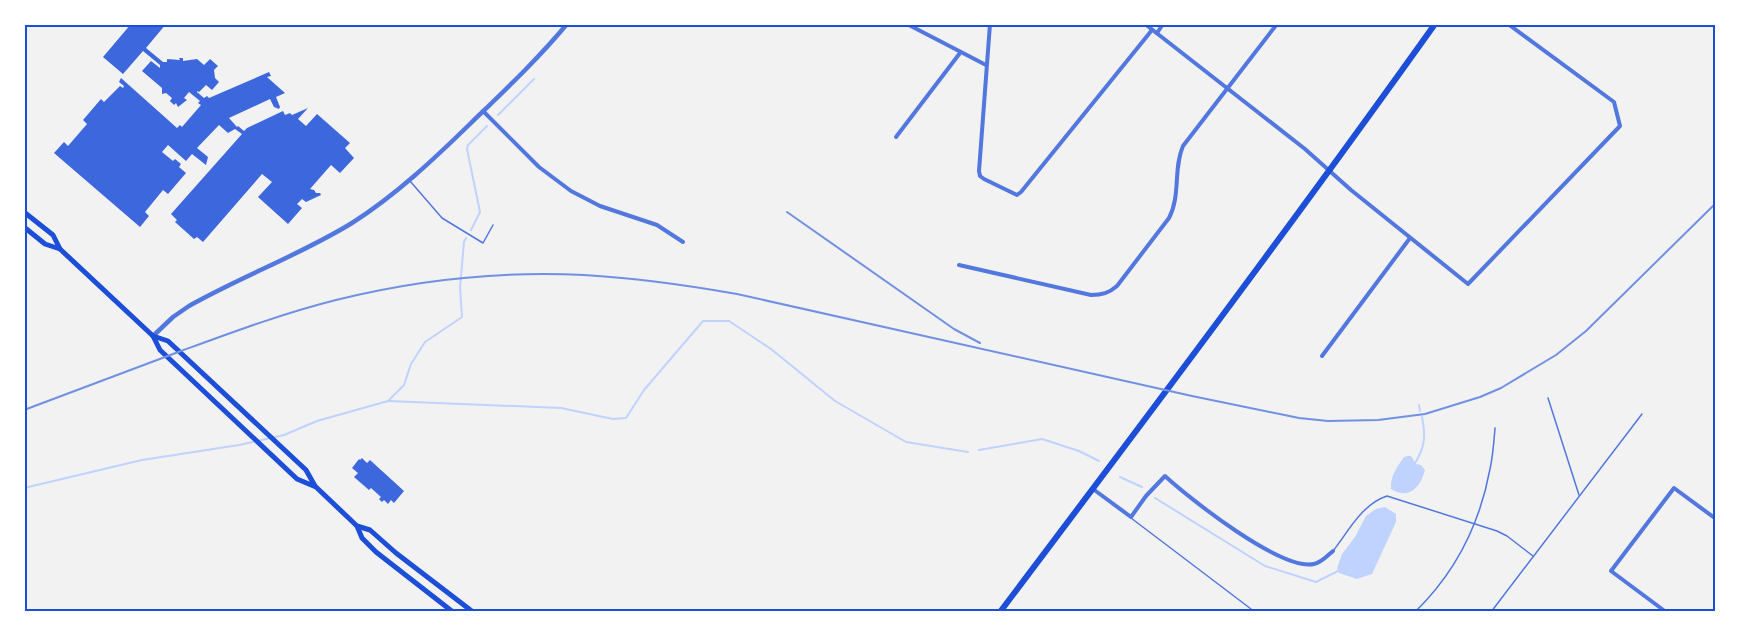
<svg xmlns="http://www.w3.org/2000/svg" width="1740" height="636" viewBox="0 0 1740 636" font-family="'Fira Sans Condensed',sans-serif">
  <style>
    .water { fill: #bfd3fe }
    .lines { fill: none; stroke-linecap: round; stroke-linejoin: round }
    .stream { stroke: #bfd3fe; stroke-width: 2 }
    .building { fill: #3d67dc }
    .service { stroke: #5277de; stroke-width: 1.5 }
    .minor { stroke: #5277de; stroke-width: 4 }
    .tertiary { stroke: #5277de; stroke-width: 4.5 }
    .secondary { stroke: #1d4ed8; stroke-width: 5 }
    .trunk { stroke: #1d4ed8; stroke-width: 6 }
    .rail { stroke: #7290e2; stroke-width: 2 }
    .neatline { fill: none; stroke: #1d4ed8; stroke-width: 2 }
  </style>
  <rect width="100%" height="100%" fill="#f2f2f2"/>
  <g class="water">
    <path d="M1408,456H1411L1416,464L1421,465L1425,470C1420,488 1409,500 1391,489C1390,476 1397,467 1404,457Z"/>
    <path d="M1385,507L1396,514V522L1372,574L1357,579L1339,573L1337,568L1342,554L1355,537L1366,516L1376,509Z"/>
  </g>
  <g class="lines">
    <g class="stream">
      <path d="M498,115L534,79"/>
      <path d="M471,230L480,212L467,149L468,145L487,126"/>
      <path d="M388,401L404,385L411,364L425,342L462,317L460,288L464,242L466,238"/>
      <path d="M1419,405L1420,411"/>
      <path d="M979,450L1042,439L1079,451L1099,461"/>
      <path d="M1414,465C1425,447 1426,437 1422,417"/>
      <path d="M1120,477L1142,487"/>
      <path d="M24,488L142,460L239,445L284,435L317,421L388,401L561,408L613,419L626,418L644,390L703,321H729L771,349L835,401L906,442L968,452"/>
      <path d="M1155,498L1265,566L1316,582L1340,570"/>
    </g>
  </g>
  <g class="building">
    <path d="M131,24H166L146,48L163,62H167V59L180,60L179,58H183V61L197,59L204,65L210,59L218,66L214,70L215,78L219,82L212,90L206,85L199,92L197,91V92L204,98L207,96L209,98L269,72L271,76L267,77L285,93L276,97L280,107L279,109L274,107L270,99L229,118L237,127L238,126L244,131L247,128L283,111L285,115L290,113L292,115L308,108L298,119L306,126L317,114L350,143L345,148L354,158L340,173L331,165L310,189L314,190L316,193H320L321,195L306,202L302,199L297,204L302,208L288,224L258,197L272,182L262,174L203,242L197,237L194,239L175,222L177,220L171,214L242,134L235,129L228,133L219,125L197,148L208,157L206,165L192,154L186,161L168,145L162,152L173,161L175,159L181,164L179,167L186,173L168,194L163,190L145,212L149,216L140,227L54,153L64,142L68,146L87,124L83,120L101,99L104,102L120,86L123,88L124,86L119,82L121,78L177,128L180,125L182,127L201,105L198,103L200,101L189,92L184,98L187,100L178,107L176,103L174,105L170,101L172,98L166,93L162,94V88L142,71L151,61L160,68V65L143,51L123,74L103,57Z"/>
    <path d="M362,458L367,463L370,460L404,491L394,503L391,500L388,504L384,500L382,502L379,499L381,497L371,488L369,490L354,477L358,473L352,468L359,459L360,460Z"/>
  </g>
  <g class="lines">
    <g class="service">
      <path d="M410,181L442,218L483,243L493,225"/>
      <path d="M1548,398L1579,495"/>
      <path d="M1131,518L1255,612"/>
      <path d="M1333,551C1348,532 1362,504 1387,496L1497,531L1507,536L1533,556"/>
      <path d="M1415,612C1455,573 1480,523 1490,469C1493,456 1494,441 1495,428"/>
      <path d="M1491,612L1642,414"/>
    </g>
    <g class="minor">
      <path d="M907,24L986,65"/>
      <path d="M990,24L979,171L980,176L984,179L1017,195L1021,192L1152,30"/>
      <path d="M1145,24L1305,149L1351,190L1468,284L1620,126L1614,102L1508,24"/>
      <path d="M1157,33L1163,24"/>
      <path d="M483,111L539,167L571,191L600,206L657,225L683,242"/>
      <path d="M896,137L960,53"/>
      <path d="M959,265L1091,295C1102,295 1109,293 1117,286L1169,218C1181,195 1173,169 1183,146L1277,24"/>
      <path d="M1322,356L1410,238"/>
      <path d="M1093,489L1131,517L1146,496L1165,476C1190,499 1281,571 1314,564C1321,563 1327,556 1333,551"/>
      <path d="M1666,612L1611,571L1674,488L1716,519"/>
    </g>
    <path class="tertiary" d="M153,336L173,317L189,306C242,276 300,255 352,223C396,195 434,159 471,123C504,91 538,59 567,24"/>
    <g class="secondary">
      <path d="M24,212L53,235L60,249"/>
      <path d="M24,227L45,244L60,249L153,336L160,350L297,479L316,487L357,526L370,530L396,553L473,612"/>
      <path d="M153,336L168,341L306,470L315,486"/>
      <path d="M357,526L362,538L376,552L453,612"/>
    </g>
    <path class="trunk" d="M1000,612C1147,417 1293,223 1435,24"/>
    <g class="rail">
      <path d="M787,212L954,329L980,343"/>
      <path d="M24,410C76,390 129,371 181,351C233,332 284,313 336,300C416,280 502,271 584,275C635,278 686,285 737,294L1192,396L1299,418L1328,421L1378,420L1425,414L1480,397L1501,388L1556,355L1586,331L1716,203"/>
    </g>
  </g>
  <rect width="1740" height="636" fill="none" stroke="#ffffff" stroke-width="51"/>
  <rect x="26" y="26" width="1688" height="584" class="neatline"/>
</svg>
